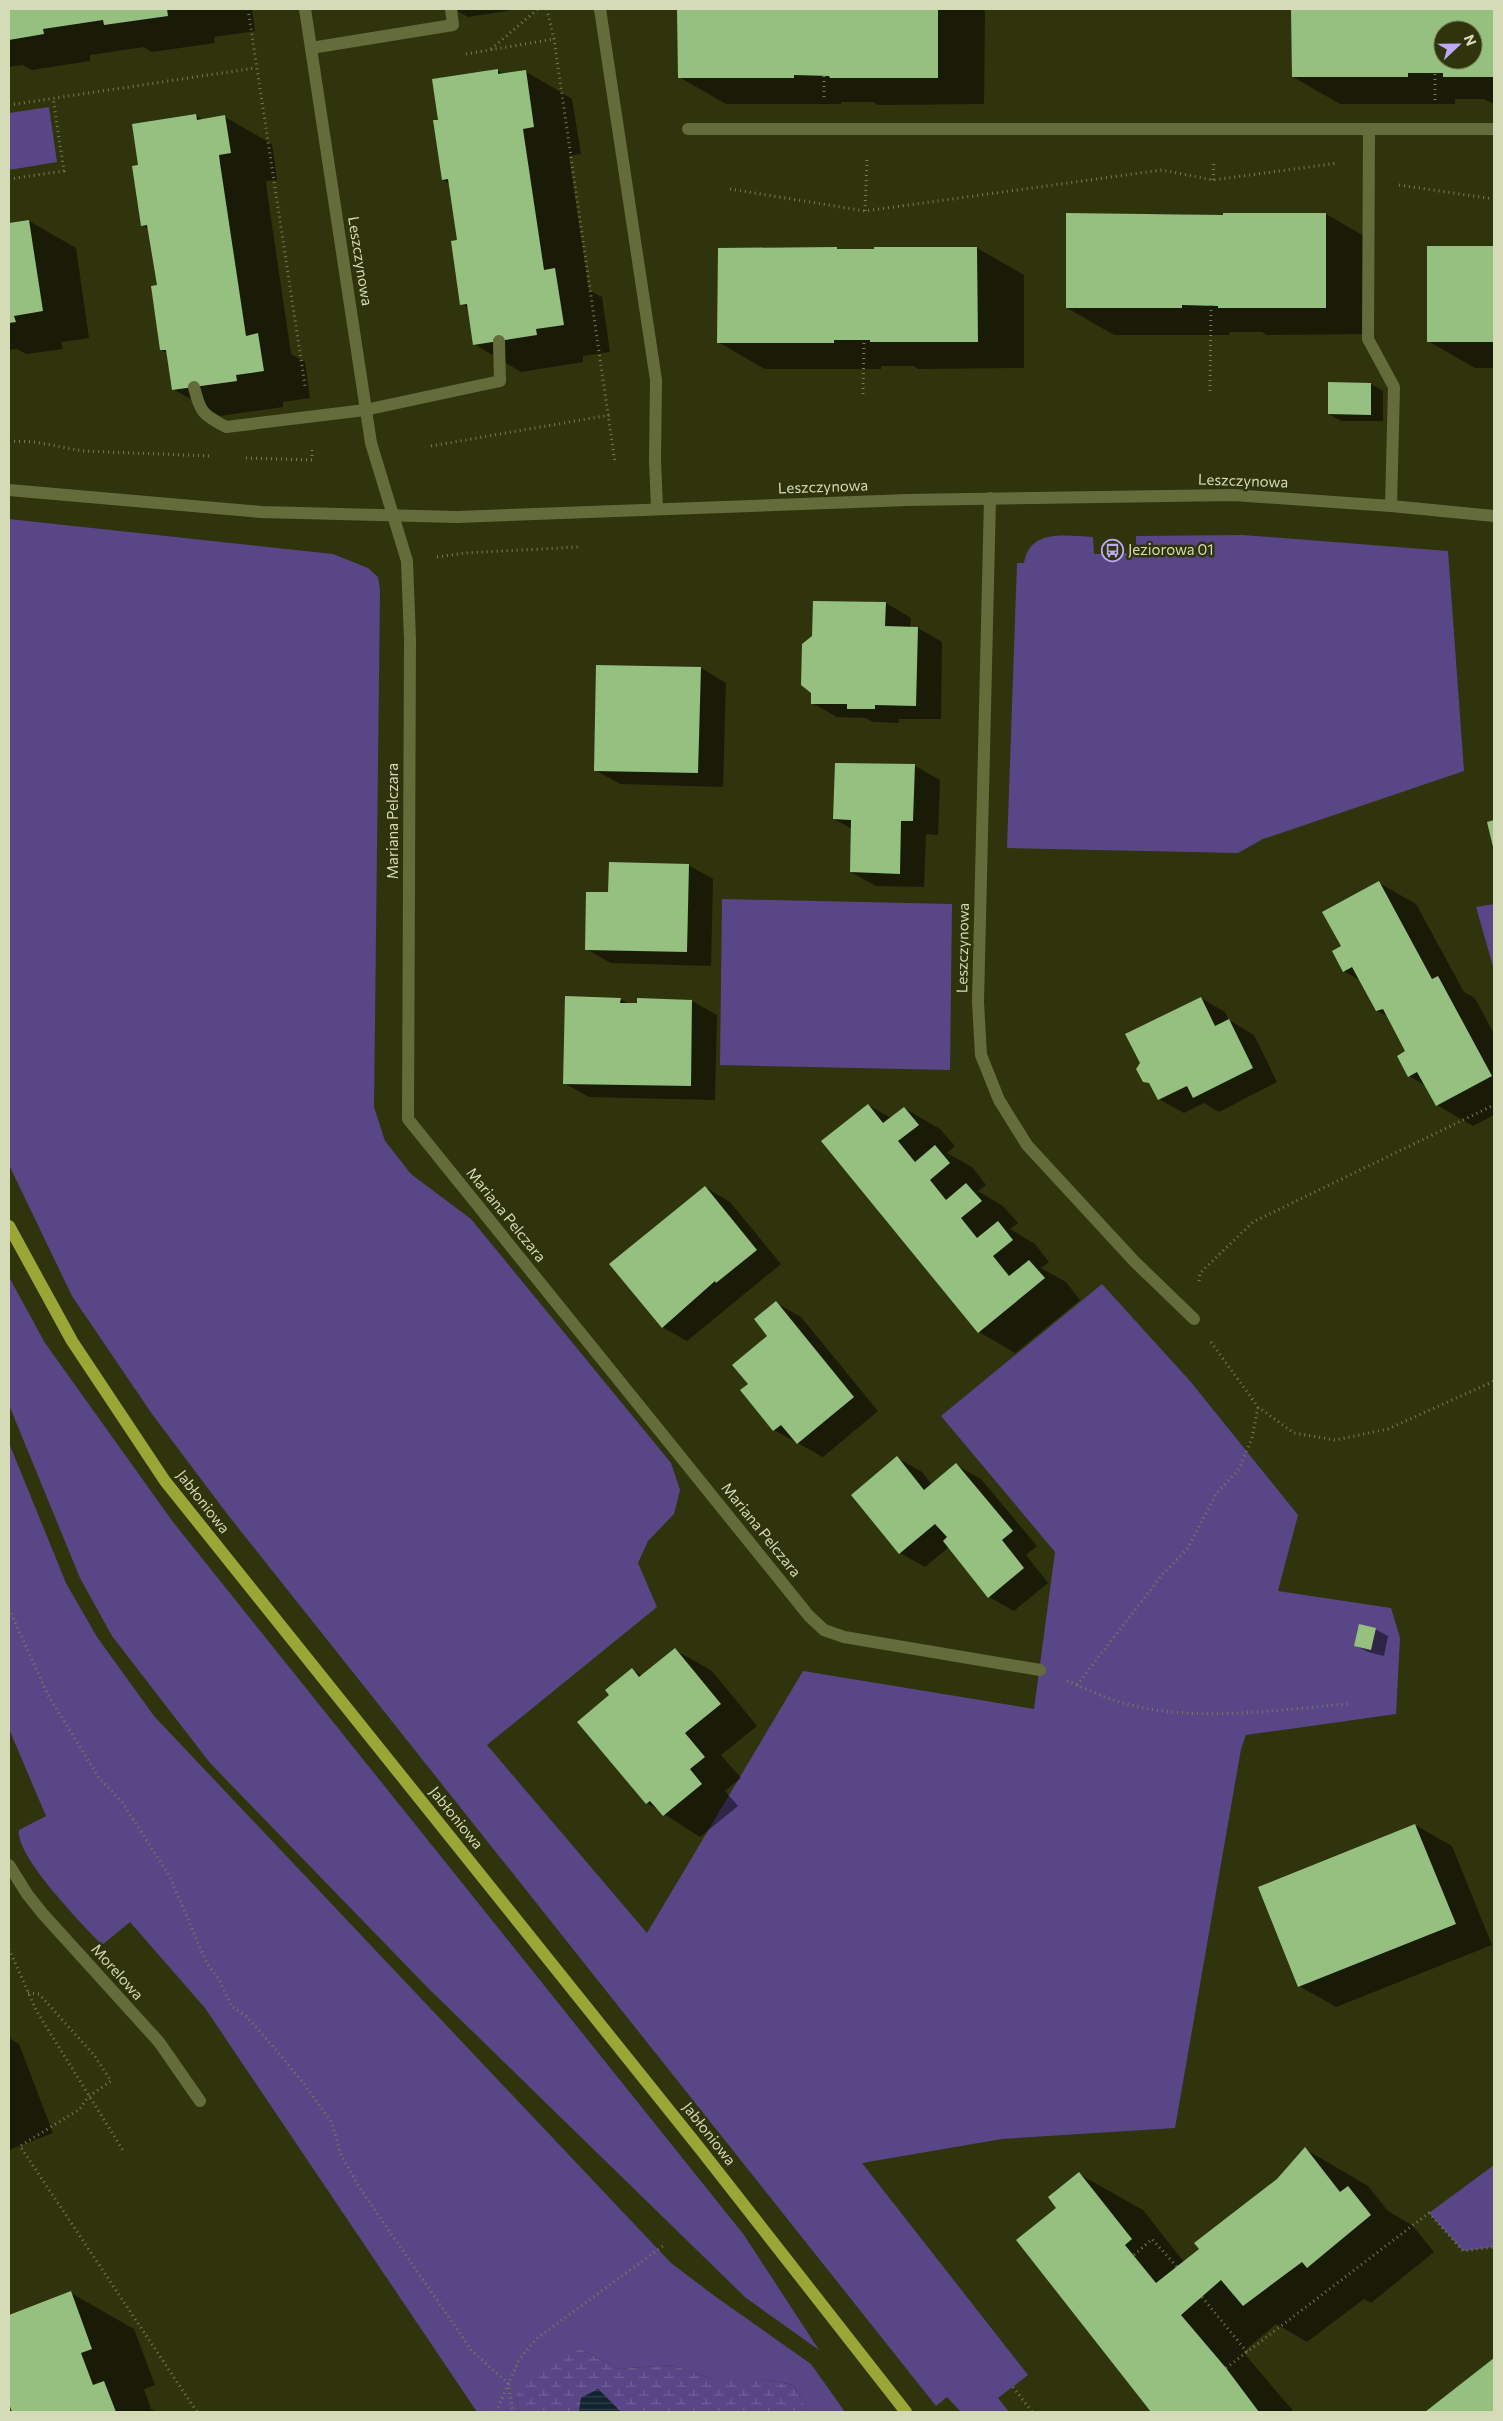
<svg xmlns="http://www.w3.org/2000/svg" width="1503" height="2421" viewBox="0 0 1503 2421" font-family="Commissioner,sans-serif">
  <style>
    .green { fill: #594687 }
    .wetland { fill: url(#wetland-marsh) }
    .water { fill: url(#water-rules) }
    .shadow { fill: #0007; fill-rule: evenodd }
    .building { fill: #95c080; fill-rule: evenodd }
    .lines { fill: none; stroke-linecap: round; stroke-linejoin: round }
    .path { stroke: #777c56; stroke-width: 3; stroke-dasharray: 1 4; stroke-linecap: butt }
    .minor { stroke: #656c3b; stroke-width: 12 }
    .major { stroke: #9aa636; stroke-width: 12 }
    .labels { text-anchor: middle; stroke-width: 5; stroke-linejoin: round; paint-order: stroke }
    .street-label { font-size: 15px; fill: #d5dbb6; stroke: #2f340c }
    .poi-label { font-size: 15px; fill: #d5dbb6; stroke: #2f340c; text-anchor: start }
  </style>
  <defs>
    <pattern id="wetland-marsh" width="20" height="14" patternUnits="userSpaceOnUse" patternTransform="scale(1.25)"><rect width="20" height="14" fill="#594687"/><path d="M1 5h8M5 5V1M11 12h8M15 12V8" fill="none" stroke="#706096"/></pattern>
    <pattern id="water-rules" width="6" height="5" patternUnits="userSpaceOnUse" patternTransform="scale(1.25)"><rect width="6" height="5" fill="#11232e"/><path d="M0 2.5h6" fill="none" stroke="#33424a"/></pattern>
  </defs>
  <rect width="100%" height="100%" fill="#2f340c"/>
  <g class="green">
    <path d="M49,107L57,162L9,170V113Z"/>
    <path d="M9,519L333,554L368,568L378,577L380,590L374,1107L385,1141L411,1174L471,1219L671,1463L680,1490L674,1514L648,1541L638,1563L657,1607L487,1745L647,1933L803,1671L1034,1709L1055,1552L941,1416L1102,1284L1190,1381L1298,1515L1278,1591L1391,1608L1400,1638L1396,1714L1246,1735L1241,1749L1175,2128L1002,2139L862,2163L1028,2375L998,2398L1009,2412H961L947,2397L936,2406L228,1515L152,1414L72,1296L9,1165Z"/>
    <path d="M1243,535L1448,551L1464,771L1263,839L1238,853L1007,848L1017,563H1024C1030,528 1066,536 1093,537L1094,554L1136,553V536Z"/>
    <path d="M722,899L952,904L950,1070L720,1065Z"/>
    <path d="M1494,904V970L1476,907Z"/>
    <path d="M9,1277L45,1343L173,1522L744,2235L819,2350L746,2298L428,1988L210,1763L112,1636L80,1578L9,1405Z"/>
    <path d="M9,1443L66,1583L97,1637L154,1716L671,2263L716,2297L811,2364L845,2412H808L794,2385L762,2379H712L672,2365L619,2369L577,2347L516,2397L520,2412H477L205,2008L130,1922L102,1945C83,1925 15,1856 19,1830L46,1816L9,1729Z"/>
    <path d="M1494,2165V2247L1463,2251L1429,2213Z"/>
  </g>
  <path class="wetland" d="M577,2347L619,2369L672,2365L712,2379H762L794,2385L808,2412H621L598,2389L581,2398L579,2412H520L516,2397L534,2371Z"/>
  <path class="water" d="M598,2389L621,2412H579L581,2398Z"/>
  <g class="shadow">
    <path d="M9,9H252L255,31L214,37L215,43L152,52L144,47L90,55V61L32,70L23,65L9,67Z"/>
    <path d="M454,9H520L468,17Z"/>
    <path d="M679,9H980L985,11L984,104L878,105L873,102H841V104H726L679,77Z"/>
    <path d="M1293,9H1494V104L1484,99H1455V104H1340L1293,77ZM1443,30H1473V60H1443Z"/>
    <path d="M497,70L504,74L525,71L572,99L581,154L569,156L570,163L589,290L602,297L610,352L583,356V362L521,372L474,344L468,308L462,304L458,241L450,184L443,180L440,121Z"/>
    <path d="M196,116L204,120L225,117L272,144L277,180L266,181L267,191L291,354L305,362L310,398L283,402V407L220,416L173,389L167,353L161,350L158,286L149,229L142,225L139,166Z"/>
    <path d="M1067,214H1185L1188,216L1326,214L1373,241V334L1267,335L1262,332H1229V335H1114L1067,308Z"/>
    <path d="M29,221L76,248L89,338L61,342L63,349L26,354L17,349L9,350V223Z"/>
    <path d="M977,248L1024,275V368L918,369L914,366H881V369H765L718,342L876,249Z"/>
    <path d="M1428,248H1494V368H1475L1428,341Z"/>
    <path d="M1371,384L1383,391V421H1341L1329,414Z"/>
    <path d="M886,603L911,618L910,628H918L942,642L941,719H899V723L873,722L866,718L837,717L812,703Z"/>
    <path d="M701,668L726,683L723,787L620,784L595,770Z"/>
    <path d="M915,766L940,780L938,835L926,834L924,887L876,886L851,872L852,829L834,819Z"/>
    <path d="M688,865L713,879L711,966L611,963L586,949L610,894Z"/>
    <path d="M1379,883L1416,904L1464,992L1475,998L1494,1034V1115L1473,1126L1437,1105L1426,1086L1409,1076L1407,1052L1389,1017L1377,1011L1361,981L1344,971L1343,947Z"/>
    <path d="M1201,998L1225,1012L1229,1020L1254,1035L1277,1082L1219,1112L1204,1103L1184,1113L1159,1099L1152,1085L1144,1081Z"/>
    <path d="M620,999L629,1004L692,1001L717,1015L715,1100L589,1097L564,1083Z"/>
    <path d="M868,1105L891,1118L904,1108L940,1129L955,1146L947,1153L972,1167L986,1185L978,1191L1003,1206L1018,1223L1010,1229L1035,1244L1049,1262L1041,1268L1066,1282L1080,1300L1015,1353L979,1332Z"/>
    <path d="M705,1187L730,1202L781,1264L687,1341L662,1327Z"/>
    <path d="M776,1303L801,1317L878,1411L823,1457L774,1430L741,1391L750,1384L769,1336Z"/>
    <path d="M897,1458L922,1472L932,1485L956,1465L981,1479L1037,1546L1026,1555L1048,1583L1014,1611L989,1597L949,1547L925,1567L900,1553Z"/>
    <path d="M1375,1629L1388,1636L1384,1656L1368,1652L1355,1645Z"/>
    <path d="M675,1650L712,1671L757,1726L721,1755L741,1778L725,1791L738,1806L700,1837L647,1803L611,1695L632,1670L643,1676Z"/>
    <path d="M1415,1825L1452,1846L1492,1945L1336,2007L1299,1986Z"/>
    <path d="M9,2038L19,2044L53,2133L9,2150Z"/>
    <path d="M1305,2149L1368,2186L1388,2211L1412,2225L1434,2252L1371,2303L1364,2299L1307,2342L1276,2324L1243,2352L1294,2412H1153L1018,2240L1058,2208L1079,2174L1143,2210L1184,2262L1278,2180Z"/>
    <path d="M71,2293L134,2329L155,2385L144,2389L151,2409L157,2412H13L9,2400V2316Z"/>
    <path d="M1494,2359V2412H1427Z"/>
  </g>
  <g class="building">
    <path d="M9,9H167L168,16L104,25L103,20L43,29L44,34L9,40Z"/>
    <path d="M677,9H938V78H830L829,76L794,75V78H678Z"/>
    <path d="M1291,9H1494V77H1443V73H1408V77H1292ZM1443,30H1473V60H1443Z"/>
    <path d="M498,69V74L526,70L534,127L523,129L524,136L544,270L555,268L564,325L536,329L537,335L473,345L467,304L460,305L451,241L457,240L448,179L442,180L433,120H438L432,79Z"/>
    <path d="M196,114L197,120L225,115L231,153L219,155L220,163L246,336L258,333L264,371L236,375L237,381L172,390L166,350H160L151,286L157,285L147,225L141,226L132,166L138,165L132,124Z"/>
    <path d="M1066,213L1223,215V213H1326V308H1218V306L1182,305V308H1066Z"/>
    <path d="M29,220L43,311L14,316L16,322L9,323V223Z"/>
    <rect x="1427" y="246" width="67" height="96"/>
    <path d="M837,247V249H874V247H977L978,342H870V340H834V343H717L718,248Z"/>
    <path d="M1328,382L1371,383V415L1328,414Z"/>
    <path d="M813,601L886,602L885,626L918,627L916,706L875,705V709H847V704H811V693L801,685L802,644L812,636Z"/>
    <path d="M596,665L701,667L698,773L594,771Z"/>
    <path d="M835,763L915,764L913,821H901L900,874L850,872L851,820L833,819Z"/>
    <path d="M1494,820V851L1487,822Z"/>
    <path d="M609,862L689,864L687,952L585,950L586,892H608Z"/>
    <path d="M1379,881L1432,979L1438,976L1492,1076L1436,1106L1417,1072L1408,1077L1397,1056L1405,1051L1383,1009L1376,1011L1352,967L1343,972L1332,951L1341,946L1322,912Z"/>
    <path d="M565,996L621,998L620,1003H637V998L692,1000L691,1086L563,1084Z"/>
    <path d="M1201,997L1215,1026L1229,1019L1253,1068L1193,1098L1187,1086L1158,1100L1149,1083L1143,1082L1136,1069L1140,1063L1125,1034Z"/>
    <path d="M868,1104L883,1123L904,1107L919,1125L898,1141L915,1162L935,1145L950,1163L930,1180L946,1200L966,1183L982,1201L961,1218L977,1238L998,1221L1013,1240L993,1256L1009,1276L1029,1260L1045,1278L978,1333L821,1141Z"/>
    <path d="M705,1186L757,1250L716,1283L715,1281L662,1328L609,1264Z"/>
    <path d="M776,1301L854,1397L797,1444L781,1425L773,1431L740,1390L748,1384L732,1365L767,1336L754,1319Z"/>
    <path d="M897,1456L924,1490L956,1463L1013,1531L1002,1540L1024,1568L988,1598L943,1541L947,1537L935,1524L899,1554L851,1495Z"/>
    <path d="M1359,1624L1376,1628L1371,1650L1354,1646Z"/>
    <path d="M675,1648L721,1704L685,1733L705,1757L690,1769L702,1784L663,1816L650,1801L646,1804L577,1722L609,1695L605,1690L632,1668L639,1677Z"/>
    <path d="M1415,1824L1456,1924L1298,1987L1258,1887Z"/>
    <path d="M1305,2147L1340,2192L1348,2186L1371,2215L1307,2268L1302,2262L1243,2306L1221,2280L1181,2315L1226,2368L1259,2412H1151L1016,2240L1056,2208L1048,2197L1079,2172L1132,2239L1125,2245L1156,2283L1199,2249L1194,2243L1277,2179Z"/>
    <path d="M71,2291L92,2349L81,2353L93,2385L104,2381L116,2412H12L9,2404V2315Z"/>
    <path d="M1494,2358V2412H1425Z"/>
  </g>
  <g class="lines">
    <g class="path">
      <path d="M248,9L305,386"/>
      <path d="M547,9L554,39L615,463"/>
      <path d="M491,49L538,9"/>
      <path d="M466,54L554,39"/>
      <path d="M824,76V100"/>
      <path d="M1435,100V73"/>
      <path d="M9,105L255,68"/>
      <path d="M9,179L64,171L53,98"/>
      <path d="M1213,180L1214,160"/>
      <path d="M1399,185L1494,199"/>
      <path d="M730,189L865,211L1162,170L1213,180L1338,163"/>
      <path d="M865,211L867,160"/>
      <path d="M1210,391L1211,305"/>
      <path d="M863,394L864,340"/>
      <path d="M9,441L35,442L83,451L212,456"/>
      <path d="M431,446L610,415"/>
      <path d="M246,458L312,460V447"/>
      <path d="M437,557L465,553L578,547"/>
      <path d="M1199,1281L1200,1273L1253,1222L1494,1105"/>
      <path d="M1211,1342L1258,1407L1294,1433L1335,1440L1388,1429L1494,1381"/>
      <path d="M9,1609L48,1695L99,1778L122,1802L169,1875L207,1964L219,1979L231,2006L246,2016L271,2044L305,2085L332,2123L341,2155L359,2187L472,2351L508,2383L513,2412"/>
      <path d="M1067,1681C1083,1687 1100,1696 1116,1701C1191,1724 1272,1710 1348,1704"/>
      <path d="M1077,1685L1162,1575L1188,1548L1216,1494L1239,1469L1252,1438L1258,1407"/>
      <path d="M9,1949L36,2010L124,2152"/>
      <path d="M28,1993L39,1994L94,2055L111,2081L88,2097L80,2109L20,2146L197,2412"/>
      <path d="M1134,2255L1152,2239L1177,2267"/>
      <path d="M1202,2297L1247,2352"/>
      <path d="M1226,2368L1429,2213L1463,2251L1494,2247"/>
      <path d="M1013,2387L1032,2412"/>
      <path d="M496,2412L519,2360L536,2339L663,2246"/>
    </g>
    <g class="minor">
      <path d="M305,9L371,443L407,561L410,640L408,1119L809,1616L824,1630L844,1637L1040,1670"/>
      <path d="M600,9L656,380L655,460L657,509"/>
      <path d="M311,48L453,25L451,9"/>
      <path d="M688,129H1494"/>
      <path d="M1369,129L1368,339L1394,387L1391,506"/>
      <path d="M194,387C200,412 203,415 226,427L365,410L500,381L499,341"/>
      <path d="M9,490L261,512L457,517L907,500L1233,495L1391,506L1494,516"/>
      <path d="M990,498L978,1002L981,1055L999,1100L1027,1145L1134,1261L1194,1319"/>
      <path d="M9,1865L27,1894L43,1914L159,2042L200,2101"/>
    </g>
    <path class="major" d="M9,1226L72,1341L165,1481L701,2150L906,2412"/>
  </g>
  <defs>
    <symbol id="bus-ring" viewBox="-11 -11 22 22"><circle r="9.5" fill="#2f340c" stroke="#bda9f5" stroke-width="1.5"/><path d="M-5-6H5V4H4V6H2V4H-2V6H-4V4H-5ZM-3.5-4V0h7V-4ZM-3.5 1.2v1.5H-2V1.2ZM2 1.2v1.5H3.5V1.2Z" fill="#bda9f5"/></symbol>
  </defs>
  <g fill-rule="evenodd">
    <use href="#bus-ring" x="1100" y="538" width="25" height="25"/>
  </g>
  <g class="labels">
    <g class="street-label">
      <text transform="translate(360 261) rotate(81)" y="5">Leszczynowa</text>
      <text transform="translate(1243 481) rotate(2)" y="5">Leszczynowa</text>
      <text transform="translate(823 487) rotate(-2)" y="5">Leszczynowa</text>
      <text transform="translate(393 821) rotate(-90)" y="5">Mariana Pelczara</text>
      <text transform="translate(963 948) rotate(-89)" y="5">Leszczynowa</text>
      <text transform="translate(506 1215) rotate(51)" y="5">Mariana Pelczara</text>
      <text transform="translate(203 1502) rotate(52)" y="5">Jabłoniowa</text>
      <text transform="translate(761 1530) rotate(51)" y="5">Mariana Pelczara</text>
      <text transform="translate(456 1818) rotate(51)" y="5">Jabłoniowa</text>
      <text transform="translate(117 1972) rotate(48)" y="5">Morelowa</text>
      <text transform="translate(709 2134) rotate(52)" y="5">Jabłoniowa</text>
    </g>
    <g class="poi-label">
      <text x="1128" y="555">Jeziorowa 01</text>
    </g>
  </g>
  <rect width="1503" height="2421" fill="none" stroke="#d5dbb6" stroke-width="20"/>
  <g transform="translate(1458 45) rotate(68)"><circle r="24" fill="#2f340c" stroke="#717750"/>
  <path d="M0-4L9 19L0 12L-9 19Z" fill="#bda9f5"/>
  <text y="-8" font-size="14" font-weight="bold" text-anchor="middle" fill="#d5dbb6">N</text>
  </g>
</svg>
